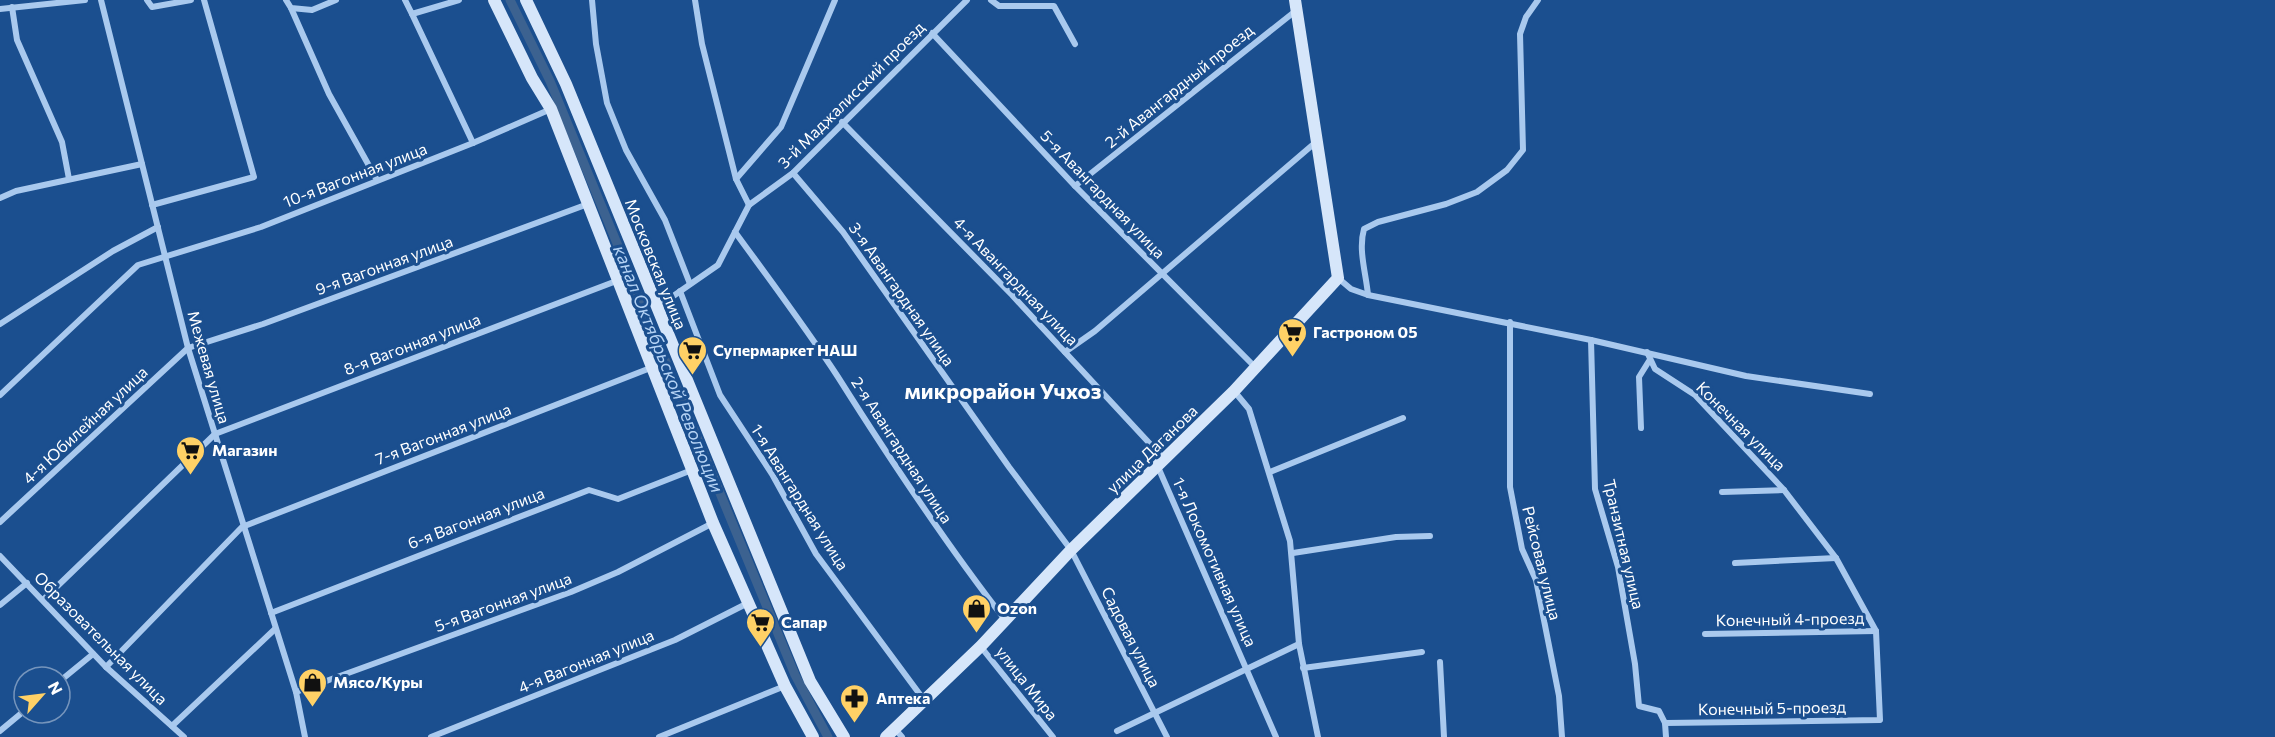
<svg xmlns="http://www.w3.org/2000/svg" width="2275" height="737" viewBox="0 0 2275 737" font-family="Commissioner,sans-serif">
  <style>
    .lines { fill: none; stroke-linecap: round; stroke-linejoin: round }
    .canal { stroke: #3c6290; stroke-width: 9 }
    .street { stroke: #a9c9ee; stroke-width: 6 }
    .secondary { stroke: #d6e6fa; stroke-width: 12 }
    .labels { text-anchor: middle; stroke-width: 6; stroke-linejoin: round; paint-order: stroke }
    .street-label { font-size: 16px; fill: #fff; stroke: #1b4f8f }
    .poi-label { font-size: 16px; font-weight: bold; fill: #fff; stroke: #1b4f8f; text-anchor: start }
    .water-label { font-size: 18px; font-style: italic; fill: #b5d3f5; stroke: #1b4f8f }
    .district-label { font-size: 22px; font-weight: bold; fill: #fff; stroke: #1b4f8f }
  </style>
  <rect width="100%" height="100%" fill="#1b4f8f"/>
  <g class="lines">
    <path class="canal" d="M510,0L550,81L795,675L828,737"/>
    <g class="street">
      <path d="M101,0L188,348L296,692L305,737"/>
      <path d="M147,0L152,7L191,0"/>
      <path d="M286,0L291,8L312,10L336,0"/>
      <path d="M405,0L412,14L459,0"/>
      <path d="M592,0L596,44L607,103L626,150L665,220L690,284"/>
      <path d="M695,0L702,44L736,179L749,205"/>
      <path d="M991,0L999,6H1054L1075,44"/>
      <path d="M12,7L17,40L62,142L69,179"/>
      <path d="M291,8L329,94L377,180"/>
      <path d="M0,9L85,0"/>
      <path d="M412,14L473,143"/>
      <path d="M932,33L1075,186L1257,369"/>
      <path d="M842,122L1012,295L1165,460"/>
      <path d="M793,173L843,232L1009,467L1071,550L1167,737"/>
      <path d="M736,179L781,127L835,0"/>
      <path d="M1075,186L1298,9"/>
      <path d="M0,198L16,191L142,164"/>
      <path d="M152,205L254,177L204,0"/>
      <path d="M749,205L793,173L967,0"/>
      <path d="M735,232C770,280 806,328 838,377C891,461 945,543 1006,621"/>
      <path d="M1338,278L1351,289L1368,295L1591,340L1746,376L1870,394"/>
      <path d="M680,291L720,395L772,474L816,554L924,700"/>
      <path d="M1368,295C1366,273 1358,250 1364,229L1378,222L1446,204L1477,192L1507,170L1523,150L1520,34L1526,17L1538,0"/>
      <path d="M656,308L718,265L749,205"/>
      <path d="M1510,322V487L1522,549L1536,580L1559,696L1562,737"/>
      <path d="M0,324L113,251L158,227"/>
      <path d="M1591,340L1595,489L1618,567L1635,664L1639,706L1659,711L1665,723L1666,737"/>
      <path d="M1065,352L1095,331L1316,142"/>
      <path d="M1647,352L1655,369L1695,395L1784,490L1836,558L1876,631L1880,720L1665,723"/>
      <path d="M1234,391L1249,409L1290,541L1299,644L1318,737"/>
      <path d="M0,395L138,265L261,227L473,143L551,109"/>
      <path d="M1641,428L1639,377L1649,361"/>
      <path d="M1158,467L1276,737"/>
      <path d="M1270,472L1403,418"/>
      <path d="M1722,492L1784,490"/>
      <path d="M0,522L188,348L263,324L588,204"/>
      <path d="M1293,553L1396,537L1430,536"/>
      <path d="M0,556L106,667L184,737"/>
      <path d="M1735,563L1836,558"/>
      <path d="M43,600L215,434L619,280"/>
      <path d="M0,605L27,583"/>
      <path d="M271,613L589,490L618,499L692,470"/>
      <path d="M1705,634L1876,631"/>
      <path d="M981,647L1053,737"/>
      <path d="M1440,662L1444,737"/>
      <path d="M106,667L242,527L653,367"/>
      <path d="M1303,668L1422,652"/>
      <path d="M60,681L93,654"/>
      <path d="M296,692L571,592L618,572L713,523"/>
      <path d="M172,726L275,629"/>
      <path d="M896,730L902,737"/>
      <path d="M0,731L24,711"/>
      <path d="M1117,731L1299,644"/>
      <path d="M431,737L675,640L748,603"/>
      <path d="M659,737L785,686"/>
    </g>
    <g class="secondary">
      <path d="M494,0L532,78L551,109L713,523L785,686L813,737"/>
      <path d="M526,0L566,84L810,681L844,737"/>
      <path d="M886,737L981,646L1071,550L1234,391L1338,278L1295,0"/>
    </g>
  </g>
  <defs>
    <symbol id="supermarket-pin" viewBox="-11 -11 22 30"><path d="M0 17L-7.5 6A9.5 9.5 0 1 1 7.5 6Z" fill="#ffd166" stroke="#1b4f8f"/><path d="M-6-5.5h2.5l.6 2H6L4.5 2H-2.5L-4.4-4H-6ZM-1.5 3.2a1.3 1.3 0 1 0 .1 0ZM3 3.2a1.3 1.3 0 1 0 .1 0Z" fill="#111"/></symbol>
    <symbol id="shop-pin" viewBox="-11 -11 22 30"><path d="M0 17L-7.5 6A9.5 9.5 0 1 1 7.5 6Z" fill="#ffd166" stroke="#1b4f8f"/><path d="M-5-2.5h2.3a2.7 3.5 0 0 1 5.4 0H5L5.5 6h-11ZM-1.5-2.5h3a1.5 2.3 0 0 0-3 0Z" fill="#111"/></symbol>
    <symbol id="pharmacy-pin" viewBox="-11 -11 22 30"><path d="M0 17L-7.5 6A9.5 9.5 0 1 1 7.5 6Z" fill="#ffd166" stroke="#1b4f8f"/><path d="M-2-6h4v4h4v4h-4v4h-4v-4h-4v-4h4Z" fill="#111"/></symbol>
  </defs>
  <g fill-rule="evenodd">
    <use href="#supermarket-pin" x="1276" y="316" width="33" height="45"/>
    <use href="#supermarket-pin" x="676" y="334" width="33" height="45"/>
    <use href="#supermarket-pin" x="174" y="434" width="33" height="45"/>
    <use href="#shop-pin" x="960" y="592" width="33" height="45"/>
    <use href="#supermarket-pin" x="744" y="606" width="33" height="45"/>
    <use href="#shop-pin" x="296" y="666" width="33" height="45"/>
    <use href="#pharmacy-pin" x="838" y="682" width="33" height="45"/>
  </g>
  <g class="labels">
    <g class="street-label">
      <text transform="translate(1179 86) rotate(-39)" y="6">2-й Авангардный проезд</text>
      <text transform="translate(851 95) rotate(-45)" y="6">3-й Маджалисский проезд</text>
      <text transform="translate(355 175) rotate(-21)" y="6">10-я Вагонная улица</text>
      <text transform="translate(1103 194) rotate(46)" y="6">5-я Авангардная улица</text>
      <text transform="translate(656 264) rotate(68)" y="6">Московская улица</text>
      <text transform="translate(384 265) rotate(-20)" y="6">9-я Вагонная улица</text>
      <text transform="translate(1016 281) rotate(46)" y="6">4-я Авангардная улица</text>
      <text transform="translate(902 294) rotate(55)" y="6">3-я Авангардная улица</text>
      <text transform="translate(412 344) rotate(-21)" y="6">8-я Вагонная улица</text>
      <text transform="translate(209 367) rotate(74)" y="6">Межевая улица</text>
      <text transform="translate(85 425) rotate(-43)" y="6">4-я Юбилейная улица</text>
      <text transform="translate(1741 426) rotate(45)" y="6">Конечная улица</text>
      <text transform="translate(443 434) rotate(-21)" y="6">7-я Вагонная улица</text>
      <text transform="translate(1152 449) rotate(-44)" y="6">улица Даганова</text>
      <text transform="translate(902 450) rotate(57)" y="6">2-я Авангардная улица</text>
      <text transform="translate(800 497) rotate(58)" y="6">1-я Авангардная улица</text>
      <text transform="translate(476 518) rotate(-21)" y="6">6-я Вагонная улица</text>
      <text transform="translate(1624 544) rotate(77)" y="6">Транзитная улица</text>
      <text transform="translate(1215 562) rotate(66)" y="6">1-я Локомотивная улица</text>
      <text transform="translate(1542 563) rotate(76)" y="6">Рейсовая улица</text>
      <text transform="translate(503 602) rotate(-20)" y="6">5-я Вагонная улица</text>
      <text transform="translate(1790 619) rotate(-1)" y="6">Конечный 4-проезд</text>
      <text transform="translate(1131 637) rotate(63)" y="6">Садовая улица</text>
      <text transform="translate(101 638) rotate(45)" y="6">Образовательная улица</text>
      <text transform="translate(586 661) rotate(-22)" y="6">4-я Вагонная улица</text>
      <text transform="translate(1027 683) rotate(52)" y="6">улица Мира</text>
      <text transform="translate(1772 708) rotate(-1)" y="6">Конечный 5-проезд</text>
    </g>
    <g class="poi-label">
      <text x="1313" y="338">Гастроном 05</text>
      <text x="713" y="356">Супермаркет НАШ</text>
      <text x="212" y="456">Магазин</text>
      <text x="997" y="614">Ozon</text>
      <text x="781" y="628">Сапар</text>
      <text x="333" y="688">Мясо/Куры</text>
      <text x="876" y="704">Аптека</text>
    </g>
    <g class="water-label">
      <text transform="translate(668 369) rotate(68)" y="6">канал Октябрьской Революции</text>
    </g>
    <g class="district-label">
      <text x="1003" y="399">микрорайон Учхоз</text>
    </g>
  </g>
  <g transform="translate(42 695) rotate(62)"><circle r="28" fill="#1b4f8f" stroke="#7695bc" stroke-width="1.5"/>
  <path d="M0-4.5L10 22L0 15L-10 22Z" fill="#ffd166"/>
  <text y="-9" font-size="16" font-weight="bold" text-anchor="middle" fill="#ffffff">N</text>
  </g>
</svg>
